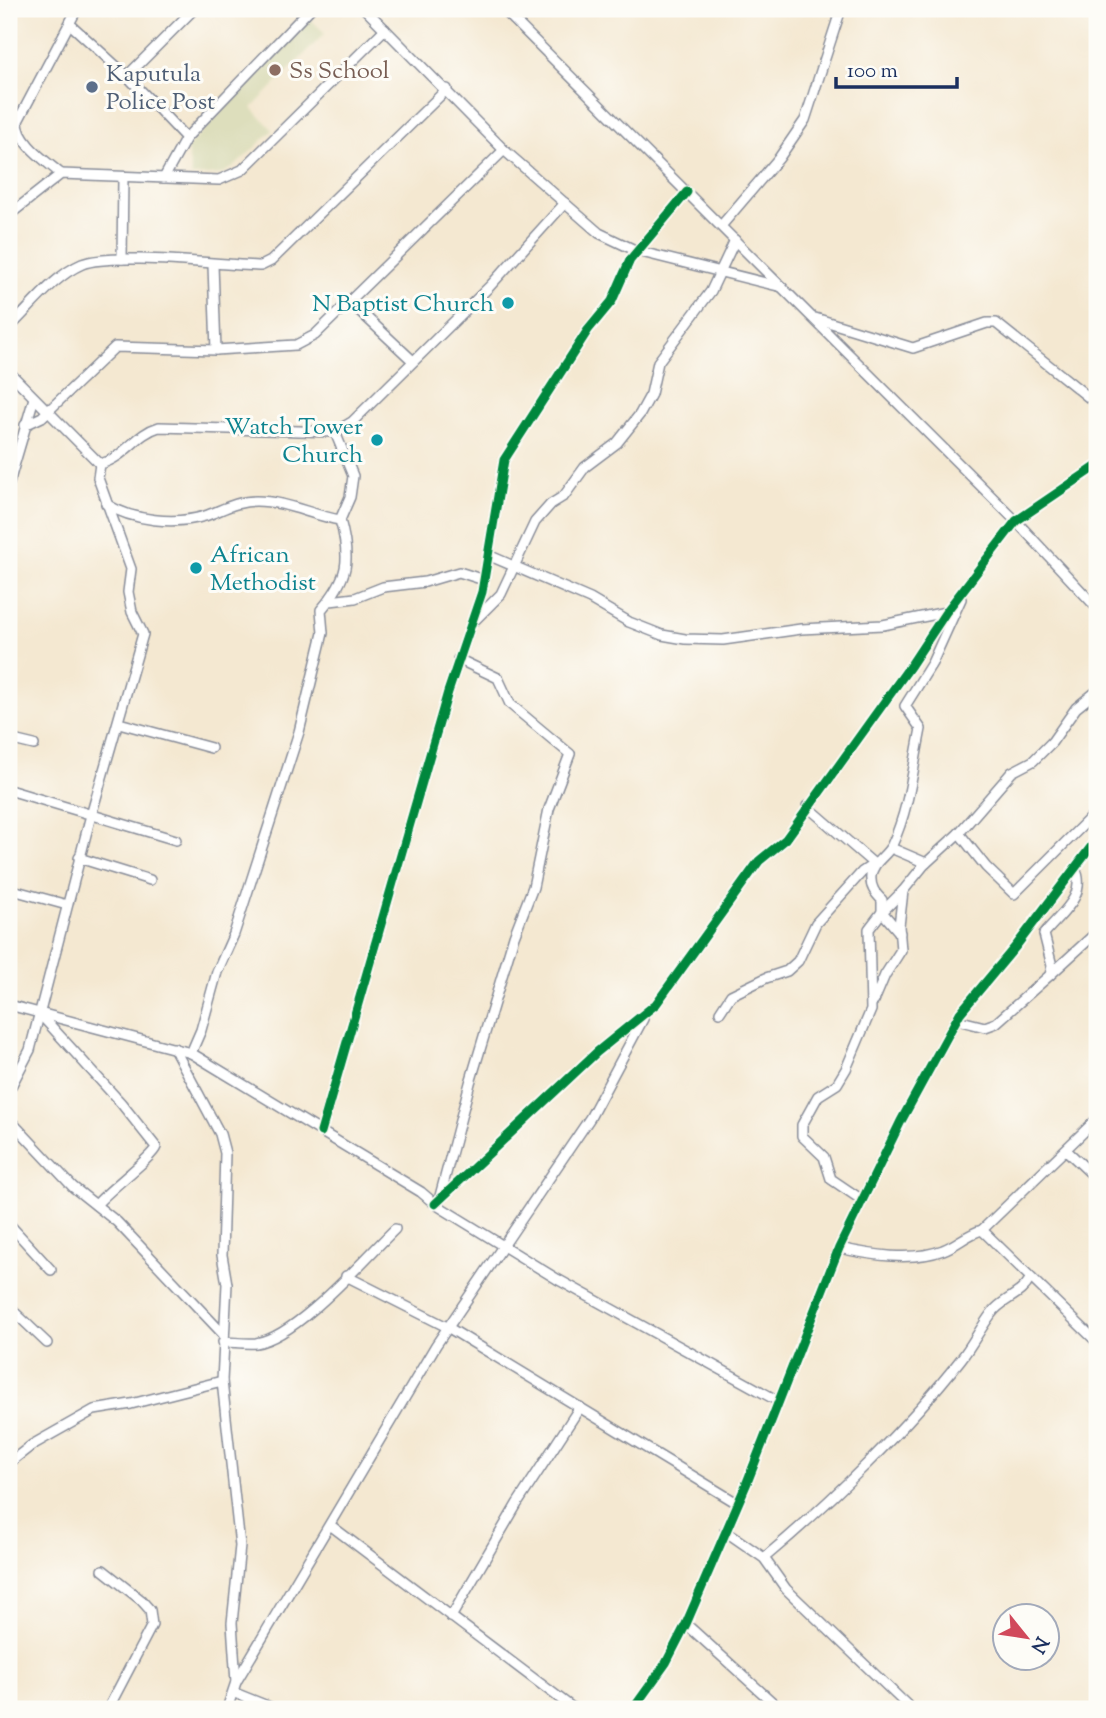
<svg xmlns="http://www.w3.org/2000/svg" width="1106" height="1718" viewBox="0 0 1106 1718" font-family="'Sorts Mill Goudy',serif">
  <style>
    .built { fill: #dddebc }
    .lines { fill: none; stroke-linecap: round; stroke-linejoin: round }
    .minor-casing { stroke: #888c98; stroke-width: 12 }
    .minor { stroke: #fff; stroke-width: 9 }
    .cycleway-casing { stroke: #fdfcf7; stroke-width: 13 }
    .cycleway { stroke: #00873e; stroke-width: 9 }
    .education-dot { fill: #8d6e63; stroke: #fdfcf7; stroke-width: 2.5 }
    .service-dot { fill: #5c6f8a; stroke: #fdfcf7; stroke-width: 2.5 }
    .culture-dot { fill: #0f9aa8; stroke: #fdfcf7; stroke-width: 2.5 }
    .labels { text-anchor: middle; stroke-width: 6; stroke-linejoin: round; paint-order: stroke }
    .education-label { font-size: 24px; fill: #785e54; stroke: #fdfcf7; text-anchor: start }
    .service-label { font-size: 24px; fill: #4e5e75; stroke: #fdfcf7; text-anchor: start }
    .culture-label { font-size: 24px; fill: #0d838f; stroke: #fdfcf7; text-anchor: end }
  </style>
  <rect width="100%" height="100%" fill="#fdfcf7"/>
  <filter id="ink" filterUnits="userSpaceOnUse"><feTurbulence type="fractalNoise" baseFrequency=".0143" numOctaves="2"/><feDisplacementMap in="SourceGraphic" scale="14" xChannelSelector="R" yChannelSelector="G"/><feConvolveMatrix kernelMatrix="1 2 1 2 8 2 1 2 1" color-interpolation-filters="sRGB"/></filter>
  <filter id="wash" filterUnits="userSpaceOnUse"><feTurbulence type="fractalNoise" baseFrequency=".00686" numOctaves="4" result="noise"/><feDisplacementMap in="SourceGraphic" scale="28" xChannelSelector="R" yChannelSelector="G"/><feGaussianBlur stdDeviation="1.57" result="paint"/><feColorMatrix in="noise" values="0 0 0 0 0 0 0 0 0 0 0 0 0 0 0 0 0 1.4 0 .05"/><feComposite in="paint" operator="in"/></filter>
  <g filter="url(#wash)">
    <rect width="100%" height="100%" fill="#f4e8d1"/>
    <path class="built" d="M311,20L325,33L252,108L273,130L234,167L221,174L192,176L187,148Z"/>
  </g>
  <g filter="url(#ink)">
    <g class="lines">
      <defs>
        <g id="minor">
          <path d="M365,9L504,150L599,233L637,251L782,287"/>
          <path d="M503,9L1016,521L1097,608"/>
          <path d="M70,24L127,76L186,138"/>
          <path d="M127,76L194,9"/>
          <path d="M61,174C46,161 17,142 18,121L77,9"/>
          <path d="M164,178L186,138L310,9"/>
          <path d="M9,215L61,174L219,180L242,170L385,29"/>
          <path d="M721,226L779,158L805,120L841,9"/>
          <path d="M122,259L123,178"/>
          <path d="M213,265L216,350"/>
          <path d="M349,301L413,361"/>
          <path d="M815,318L913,348L987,323H996L1097,404"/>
          <path d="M9,328C31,307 54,276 82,264C111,252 223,265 261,266L271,261L447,89"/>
          <path d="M9,372L100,464"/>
          <path d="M25,425L42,417L115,347L216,350L296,345L315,335L504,150"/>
          <path d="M100,464C125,458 135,434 159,427L335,432L352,422L490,286L565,203"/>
          <path d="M9,483L34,398"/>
          <path d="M106,504C133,521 175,525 205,516C222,510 237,501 256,501C285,501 311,515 340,520"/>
          <path d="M488,555L590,599L629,622L662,635L685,639L723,640L801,629L883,625L946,612"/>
          <path d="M330,601L355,598L383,587L425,582L459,572L484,580"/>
          <path d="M474,621L501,594L535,522L551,504L564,496L585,467L617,443L640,414L651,394L658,362L711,291L735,240"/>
          <path d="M1097,691L1076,708L1052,742L1033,761L1012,772L959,833L986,867L1014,894L1097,811"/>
          <path d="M119,723L211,748"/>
          <path d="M9,739L34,745"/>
          <path d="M9,790L176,840"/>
          <path d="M891,848L926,863"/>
          <path d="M79,858L150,880"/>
          <path d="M9,889L67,905"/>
          <path d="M900,933L882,912L903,891"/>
          <path d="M1050,975L1097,932"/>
          <path d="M874,1001L885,975L901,950L899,926L903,891L924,865L959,833"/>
          <path d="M9,1005L191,1053L421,1192L435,1204L557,1279L778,1401"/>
          <path d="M720,1012L731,995L766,978L787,971L798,961L816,923L862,872L874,864L807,806"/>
          <path d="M39,1013L121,1103L156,1147C153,1157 107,1191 96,1205"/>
          <path d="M957,1020L985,1027L996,1023L1050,975L1052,966L1044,934C1060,914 1088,896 1075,868"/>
          <path d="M174,1048L220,1134L225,1153L222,1255L227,1284L222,1381L240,1546L232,1623L236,1682L227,1709"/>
          <path d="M191,1053L201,1030L217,972L234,934L299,732L323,633L321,610C349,577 351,560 340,520L350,497L353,476L335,432"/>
          <path d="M9,1090L30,1050L90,819L143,634L132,612L128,592L131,569L98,478L100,464"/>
          <path d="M9,1119L73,1187L117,1222L224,1335"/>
          <path d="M321,1132L448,692L482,592L504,460L588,330L612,301L630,260L687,192"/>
          <path d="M1066,1150L1097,1179"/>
          <path d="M440,1196L470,1083L514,936L533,887L549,809L570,754L510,704L498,678L458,659"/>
          <path d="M862,1200L831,1179L824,1157L802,1136V1125L818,1096L837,1084L846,1069L871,1010L869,929L882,912V900C875,893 870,887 871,876C873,861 886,857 892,845C909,809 913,768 921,729L905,706L932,663L961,599"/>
          <path d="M435,1204L597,1052L656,1004L759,861L786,839L911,665L946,612L1016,521L1097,466"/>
          <path d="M9,1224L51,1270"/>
          <path d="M982,1230L1097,1342"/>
          <path d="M839,1248C871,1255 912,1262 943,1250C957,1245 967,1234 982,1230L1097,1119"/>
          <path d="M346,1276L449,1328L737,1503"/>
          <path d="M9,1307L47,1343"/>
          <path d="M223,1342C233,1342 245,1344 256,1343C297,1337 364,1259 395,1229"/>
          <path d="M9,1463L32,1445L94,1410L131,1404L222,1381"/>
          <path d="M330,1525L574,1709"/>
          <path d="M725,1531L764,1558L786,1589L911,1709"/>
          <path d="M764,1558C830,1503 908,1427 961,1359C972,1345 980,1329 991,1314C1001,1299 1021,1296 1030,1279"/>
          <path d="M103,1570L141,1600L150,1610L152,1625L108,1709"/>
          <path d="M451,1617L517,1504L580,1407"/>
          <path d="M686,1624L780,1709"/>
          <path d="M236,1682L436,1345L590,1118L643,1019"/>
          <path d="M235,1693L275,1709"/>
          <path d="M633,1709L666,1663L686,1624L746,1485L839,1248L901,1121L960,1013L1016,946L1097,839"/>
        </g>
      </defs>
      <use href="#minor" class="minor-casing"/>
      <use href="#minor" class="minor"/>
      <defs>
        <g id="cycleway">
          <path d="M321,1132L448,692L482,592L504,460L588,330L612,301L630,260L687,192"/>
          <path d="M435,1204L597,1052L656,1004L759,861L786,839L911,665L946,612L1016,521L1097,466"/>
          <path d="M633,1709L666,1663L686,1624L746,1485L839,1248L901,1121L960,1013L1016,946L1097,839"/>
        </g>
      </defs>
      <use href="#cycleway" class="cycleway-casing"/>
      <use href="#cycleway" class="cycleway"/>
    </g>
  </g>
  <circle class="education-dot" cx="275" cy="70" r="7"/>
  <circle class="service-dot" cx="92" cy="87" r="7"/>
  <g class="culture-dot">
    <circle cx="508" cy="303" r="7"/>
    <circle cx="377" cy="440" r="7"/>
    <circle cx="196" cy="568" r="7"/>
  </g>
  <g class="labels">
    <g class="education-label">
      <text x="289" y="78">Ss School</text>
    </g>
    <g class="service-label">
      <text x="106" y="81">Kaputula<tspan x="106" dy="28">Police Post</tspan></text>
    </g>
    <g class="culture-label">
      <text x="494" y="311">N Baptist Church</text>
      <text x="363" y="434">Watch Tower<tspan x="363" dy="28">Church</tspan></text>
      <text x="210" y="562" text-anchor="start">African<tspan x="210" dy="28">Methodist</tspan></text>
    </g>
  </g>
  <rect width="1106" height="1718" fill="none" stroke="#fdfcf7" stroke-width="35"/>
  <g transform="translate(1026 1637) rotate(120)"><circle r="33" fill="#fdfcf7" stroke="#a3aaba" stroke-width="2"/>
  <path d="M0-5L12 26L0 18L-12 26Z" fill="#d1495b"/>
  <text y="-10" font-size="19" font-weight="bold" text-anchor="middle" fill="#1b2f5e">N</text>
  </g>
  <path d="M836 77v10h121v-10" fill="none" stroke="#1b2f5e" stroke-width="3.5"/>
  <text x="847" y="77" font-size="21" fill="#1b2f5e" stroke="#fdfcf7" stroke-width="5" paint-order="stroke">100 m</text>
</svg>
